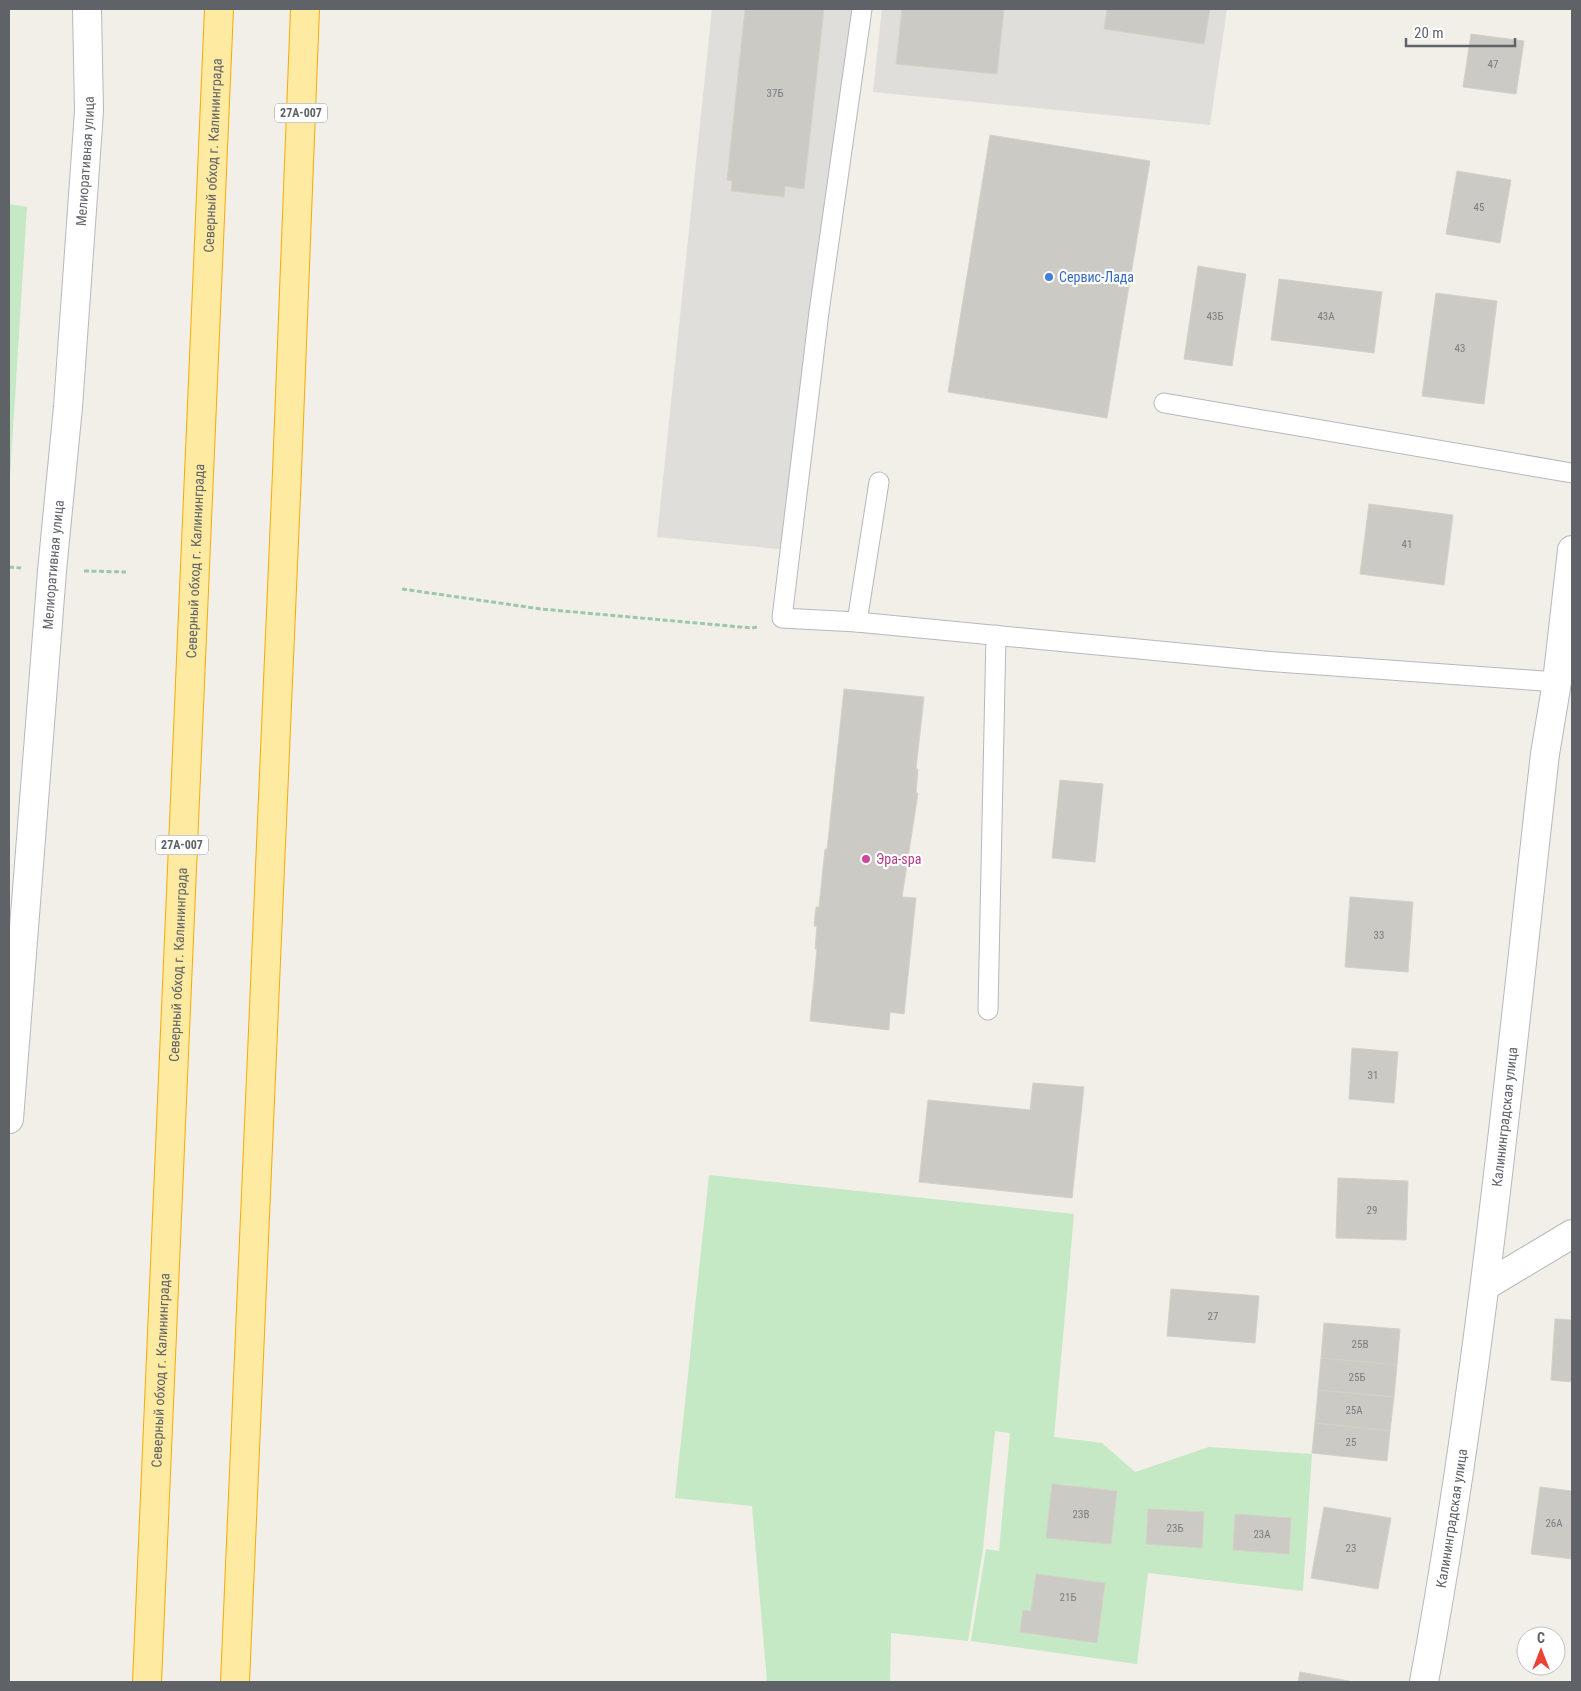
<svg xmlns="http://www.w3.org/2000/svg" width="1581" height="1691" viewBox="0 0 1581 1691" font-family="'Roboto Condensed',sans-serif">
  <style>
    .industrial { fill: #e0deda }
    .green { fill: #c5e8c5 }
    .building { fill: #cccac5; stroke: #d6d1c6 }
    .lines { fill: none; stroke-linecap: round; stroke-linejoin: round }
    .service-casing { stroke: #b5b8bc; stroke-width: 21 }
    .minor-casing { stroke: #b5b8bc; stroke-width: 30 }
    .tertiary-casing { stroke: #b5b8bc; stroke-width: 30 }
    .trunk-casing { stroke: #f9ab00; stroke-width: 30 }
    .path { stroke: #9cc7a9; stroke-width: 3; stroke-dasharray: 5 2.5; stroke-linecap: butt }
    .service { stroke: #fff; stroke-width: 19 }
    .minor { stroke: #fff; stroke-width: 28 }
    .tertiary { stroke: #fff; stroke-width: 28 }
    .trunk { stroke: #feeaa1; stroke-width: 28 }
    .shop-dot { fill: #3f7fe0; stroke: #fff; stroke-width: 2 }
    .hotel-dot { fill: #d1479c; stroke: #fff; stroke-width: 2 }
    .labels { text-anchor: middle; stroke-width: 4.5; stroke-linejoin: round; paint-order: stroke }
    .number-label { font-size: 11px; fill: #7a7d7f }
    .shield { fill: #fff; stroke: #8f9295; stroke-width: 1 }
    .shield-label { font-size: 12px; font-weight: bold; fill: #5f6368 }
    .street-label { font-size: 14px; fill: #5f6368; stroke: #fff }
    .shop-label { font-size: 14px; fill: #366cbe; stroke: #fff; text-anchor: start }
    .hotel-label { font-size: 14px; fill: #b23c85; stroke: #fff; text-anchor: start }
  </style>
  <rect width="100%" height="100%" fill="#f1efe8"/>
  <g class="industrial">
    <path d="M712,9H855L798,551L657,537Z"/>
    <path d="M882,9H1227L1210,125L873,92Z"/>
  </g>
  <g class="green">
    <path d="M9,204L27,207L9,493Z"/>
    <path d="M709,1175L1074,1214L1054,1437L1102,1443L1135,1472L1209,1447L1312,1454L1303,1591L1148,1573L1137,1664L971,1641L986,1549L999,1551L1010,1433L995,1431L983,1549L968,1641L891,1633L890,1682H767L752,1506L675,1498Z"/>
  </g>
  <g class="building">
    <path d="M745,9H824L804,189L785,186L784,197L731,191L732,181L727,180Z"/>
    <path d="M902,9H1004L997,74L896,64Z"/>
    <path d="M1107,9H1210L1204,44L1104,29Z"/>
    <path d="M1471,34L1524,41L1516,94L1463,87Z"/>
    <path d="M990,135L1150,161L1107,418L948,392Z"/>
    <path d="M1457,171L1511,180L1500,243L1446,234Z"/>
    <path d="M1198,266L1246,274L1232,366L1184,359Z"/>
    <path d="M1279,279L1382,292L1374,353L1271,340Z"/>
    <path d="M1436,293L1497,301L1484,404L1422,396Z"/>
    <path d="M1369,504L1453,515L1444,585L1360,574Z"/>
    <path d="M844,689L924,697L916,769H918L916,793H918L902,897L916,898L904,1014L890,1012L889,1030L810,1021L817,949H815L817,926H814L816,907H819L825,849L827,850Z"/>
    <path d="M1060,780L1103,784L1095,862L1052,858Z"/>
    <path d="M1350,897L1413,902L1408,972L1345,967Z"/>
    <path d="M1352,1048L1398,1052L1394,1103L1349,1099Z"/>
    <path d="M1033,1083L1084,1087L1072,1198L919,1182L928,1100L1030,1110Z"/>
    <path d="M1338,1178L1408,1181L1406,1240L1336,1238Z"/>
    <path d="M1171,1289L1259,1296L1255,1343L1167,1336Z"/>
    <path d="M1555,1319L1572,1320V1382L1551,1380Z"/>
    <path d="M1324,1323L1400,1329L1397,1365L1321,1358Z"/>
    <path d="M1321,1358L1397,1365L1394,1397L1318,1390Z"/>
    <path d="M1318,1390L1394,1397L1390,1431L1315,1423Z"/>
    <path d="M1315,1423L1390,1431L1387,1461L1312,1453Z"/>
    <path d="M1052,1484L1117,1491L1111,1544L1046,1538Z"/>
    <path d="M1540,1487L1572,1491V1559L1531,1554Z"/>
    <path d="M1324,1507L1391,1518L1378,1589L1311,1578Z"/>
    <path d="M1148,1509L1204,1512L1202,1548L1146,1544Z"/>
    <path d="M1235,1514L1291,1518L1289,1554L1233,1550Z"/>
    <path d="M1036,1574L1105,1583L1097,1643L1020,1632L1023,1610L1031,1611Z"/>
    <path d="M1300,1672L1354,1682H1298Z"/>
  </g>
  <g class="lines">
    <defs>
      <g id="service">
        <path d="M862,9L819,312L782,618L857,622L1264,661L1557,682"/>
        <path d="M1164,403L1572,473"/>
        <path d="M857,622L879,482"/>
        <path d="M988,1010L996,635"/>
      </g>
      <path id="minor" d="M1485,1286L1572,1234"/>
      <g id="tertiary">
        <path id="s1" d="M9,1119L52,571L68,407L89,111L87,9"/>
        <path id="s2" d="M1424,1682C1481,1375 1510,1064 1545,754L1557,682L1572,550"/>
      </g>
      <g id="trunk">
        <path id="s3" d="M147,1682L219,9"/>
        <path d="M235,1682L287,472L305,9"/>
      </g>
    </defs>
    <use href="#service" class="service-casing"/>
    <use href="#minor" class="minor-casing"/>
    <use href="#tertiary" class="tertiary-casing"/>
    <use href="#trunk" class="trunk-casing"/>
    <g class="path">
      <path d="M9,567L21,568"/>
      <path d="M84,571L126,572"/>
      <path d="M402,589L541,609L752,628L757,627"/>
    </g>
    <use href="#service" class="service"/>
    <use href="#minor" class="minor"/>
    <use href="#tertiary" class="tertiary"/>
    <use href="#trunk" class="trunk"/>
  </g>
  <circle class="shop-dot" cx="1049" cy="277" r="5"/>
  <circle class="hotel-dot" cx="866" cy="859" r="5"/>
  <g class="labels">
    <g class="number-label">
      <text x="1493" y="68">47</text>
      <text x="775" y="97">37Б</text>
      <text x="1479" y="211">45</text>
      <text x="1215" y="320">43Б</text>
      <text x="1326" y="320">43А</text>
      <text x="1460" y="352">43</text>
      <text x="1407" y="548">41</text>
      <text x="1379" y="939">33</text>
      <text x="1373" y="1079">31</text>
      <text x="1372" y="1214">29</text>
      <text x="1213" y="1320">27</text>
      <text x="1360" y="1348">25В</text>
      <text x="1357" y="1381">25Б</text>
      <text x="1354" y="1414">25А</text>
      <text x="1351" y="1446">25</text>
      <text x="1081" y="1518">23В</text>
      <text x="1554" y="1527">26А</text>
      <text x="1175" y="1532">23Б</text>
      <text x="1262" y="1538">23А</text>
      <text x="1351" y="1552">23</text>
      <text x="1068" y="1601">21Б</text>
    </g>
    <g class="shield">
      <rect x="275" y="103.5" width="52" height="19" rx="4"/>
      <rect x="156" y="835.5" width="52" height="19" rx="4"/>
    </g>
    <g class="shield-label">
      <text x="301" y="117">27А-007</text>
      <text x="182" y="849">27А-007</text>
    </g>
    <g class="street-label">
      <text dy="5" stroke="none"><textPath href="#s3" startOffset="1528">Северный обход г. Калининграда</textPath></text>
      <text dy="5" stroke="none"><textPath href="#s1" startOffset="961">Мелиоративная улица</textPath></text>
      <text dy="5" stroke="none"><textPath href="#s3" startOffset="1122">Северный обход г. Калининграда</textPath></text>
      <text dy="5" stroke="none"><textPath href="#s1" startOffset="556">Мелиоративная улица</textPath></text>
      <text dy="5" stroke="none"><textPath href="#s3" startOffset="718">Северный обход г. Калининграда</textPath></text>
      <text dy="5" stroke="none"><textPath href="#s2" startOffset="571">Калининградская улица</textPath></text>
      <text dy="5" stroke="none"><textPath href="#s3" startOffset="312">Северный обход г. Калининграда</textPath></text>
      <text dy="5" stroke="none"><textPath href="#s2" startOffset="166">Калининградская улица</textPath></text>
    </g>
    <g class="shop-label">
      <text x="1059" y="282">Сервис-Лада</text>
    </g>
    <g class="hotel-label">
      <text x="876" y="864">Эра-spa</text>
    </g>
  </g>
  <rect width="1581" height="1691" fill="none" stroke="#5f6368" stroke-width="20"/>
  <g transform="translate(1541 1651)"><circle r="24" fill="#ffffff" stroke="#bfc1c3"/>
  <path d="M0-4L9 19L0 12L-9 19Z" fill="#ea4335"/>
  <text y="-8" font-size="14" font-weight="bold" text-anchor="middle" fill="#5f6368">С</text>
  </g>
  <path d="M1406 38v8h109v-8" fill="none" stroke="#5f6368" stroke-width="2.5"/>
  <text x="1414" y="38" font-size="15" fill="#5f6368" stroke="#ffffff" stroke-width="4" paint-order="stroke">20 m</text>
</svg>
